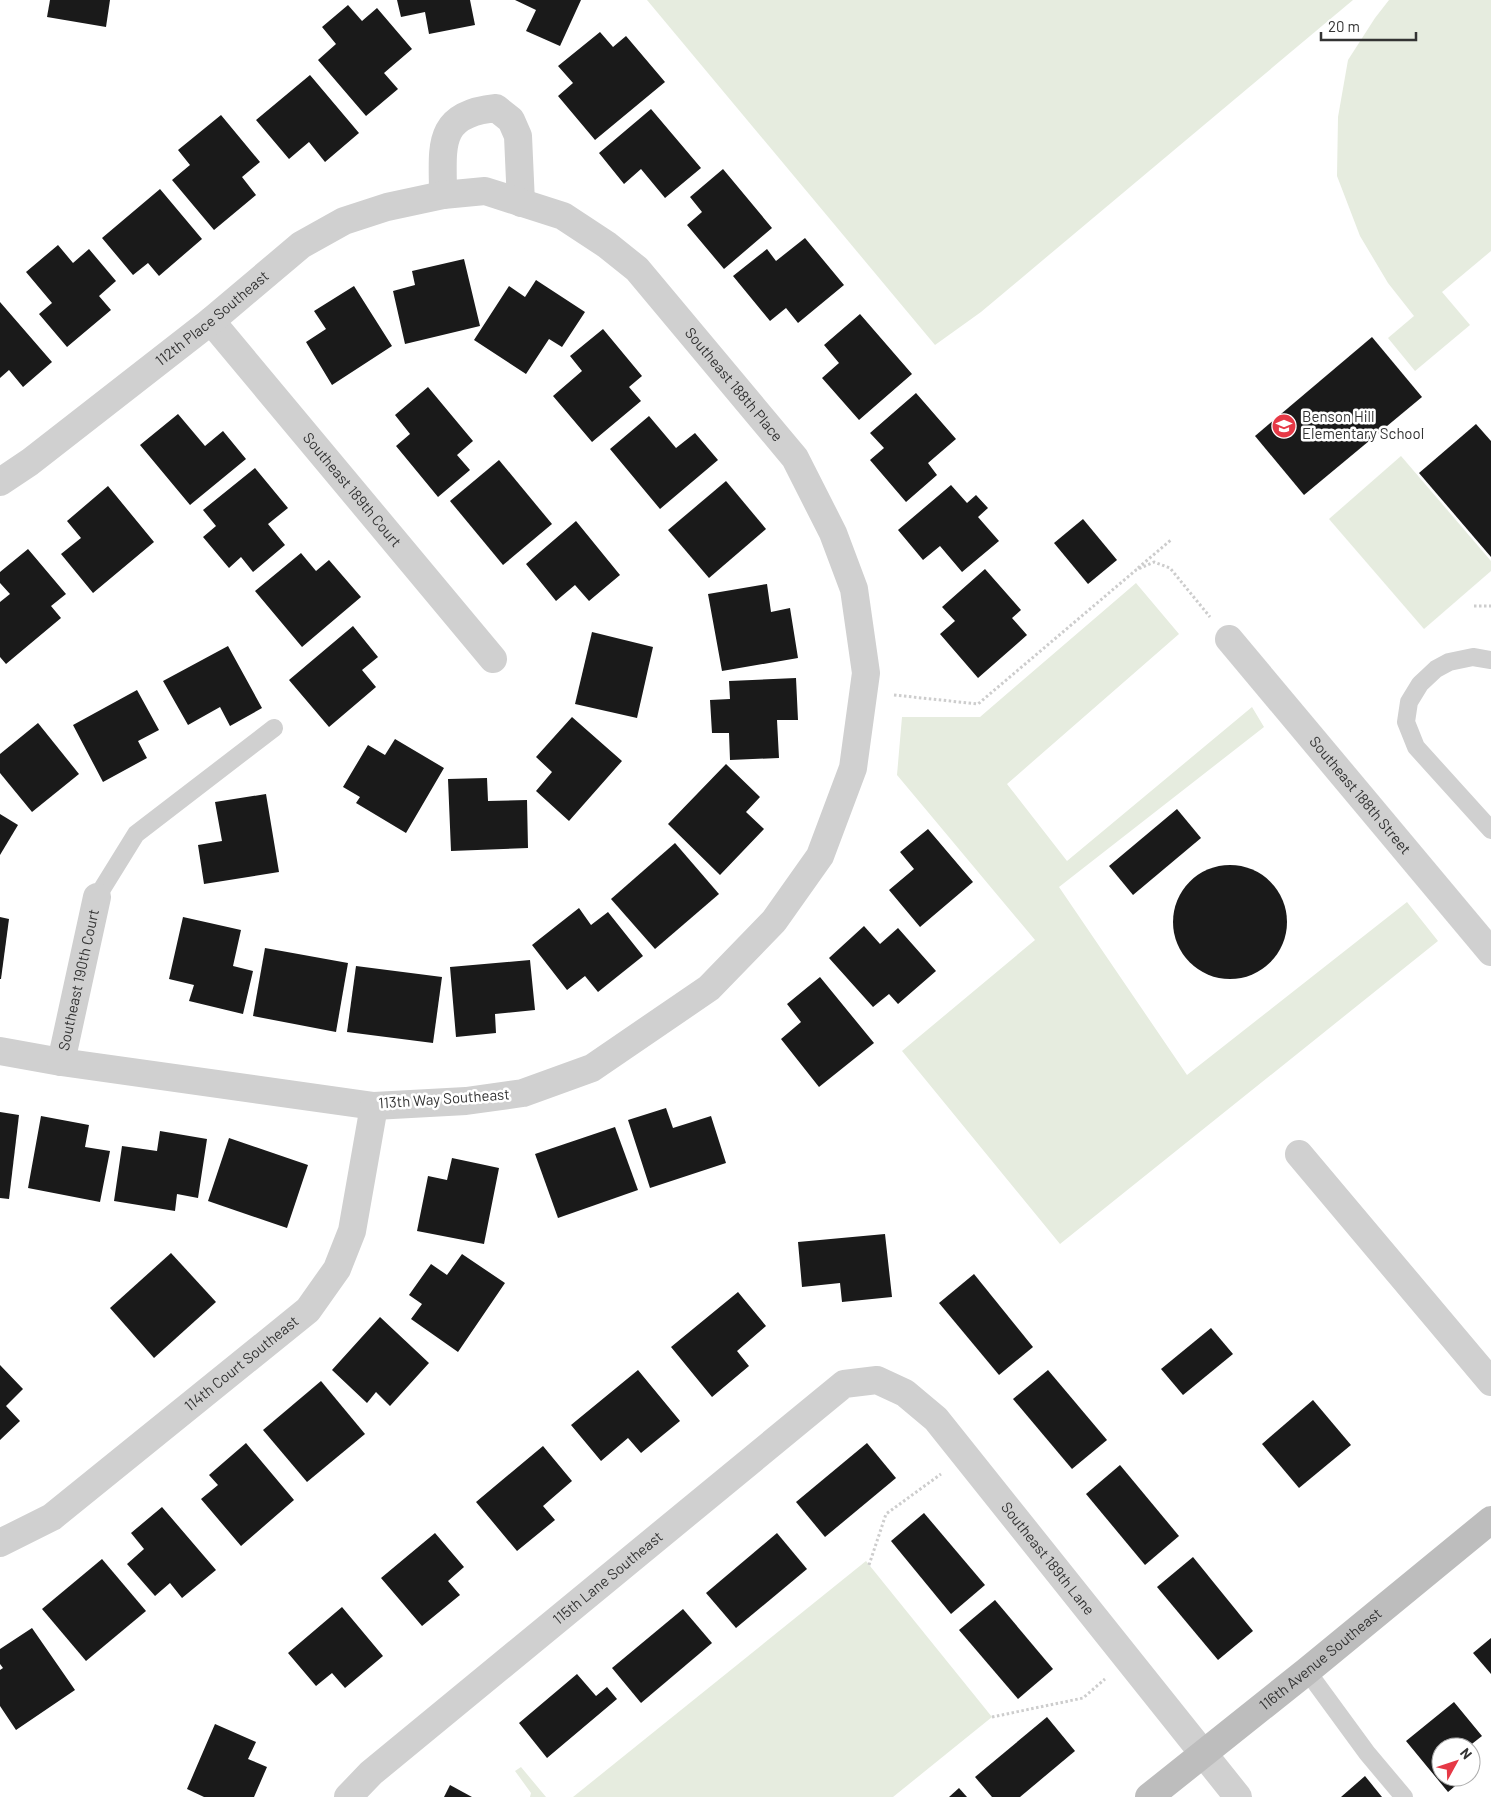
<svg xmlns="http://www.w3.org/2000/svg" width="1491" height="1797" viewBox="0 0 1491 1797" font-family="Barlow,sans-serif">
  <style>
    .green { fill: #e6ecdf }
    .building { fill: #1a1a1a }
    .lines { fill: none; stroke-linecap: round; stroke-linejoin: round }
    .path { stroke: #cdcdcd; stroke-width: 3; stroke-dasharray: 2.5 2.5; stroke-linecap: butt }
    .lane { stroke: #d0d0d0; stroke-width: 18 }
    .street { stroke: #d0d0d0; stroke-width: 28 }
    .secondary { stroke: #bdbdbd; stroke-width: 28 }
    .labels { text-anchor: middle; stroke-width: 5; stroke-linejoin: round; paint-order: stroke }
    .street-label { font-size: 15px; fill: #333; stroke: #fff }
    .poi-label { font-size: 15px; fill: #333; stroke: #fff; text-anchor: start }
  </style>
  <rect width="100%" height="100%" fill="#fff"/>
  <g class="green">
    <path d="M647,0H1353L981,312L935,345Z"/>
    <path d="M1389,0H1491V251L1442,292L1470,325L1415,371L1388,338L1414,316L1388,283L1360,236L1337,176L1338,117L1348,60L1375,18Z"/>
    <path d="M1401,456L1491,561V571L1424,629L1329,519Z"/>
    <path d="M1136,583L1179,634L1007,784L1067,861L1252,707L1264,727L1059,887L1187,1075L1407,902L1438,941L1060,1244L902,1051L1035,940L897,775L902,717H980Z"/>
    <path d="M866,1561L992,1717L893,1797H573Z"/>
    <path d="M521,1767L546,1797H530L531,1793L515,1771Z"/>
  </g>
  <g class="building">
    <path d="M50,0H110L106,27L47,17Z"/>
    <path d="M397,0H470L475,25L429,34L425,12L401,17Z"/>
    <path d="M515,0H581L560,46L526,31L536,10Z"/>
    <path d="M348,5L362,21L377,8L412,49L384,73L398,89L366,116L318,60L336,44L322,27Z"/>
    <path d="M600,32L613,47L626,36L665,82L595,140L558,96L573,83L558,66Z"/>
    <path d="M310,75L359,133L325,162L309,142L289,159L256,120Z"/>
    <path d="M651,109L701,168L665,198L641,169L624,184L599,153Z"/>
    <path d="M221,115L260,162L242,177L256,195L214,230L172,180L190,165L178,150Z"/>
    <path d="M723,169L772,228L724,269L687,225L702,212L690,197Z"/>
    <path d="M160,189L202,239L159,276L148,263L133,275L102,238Z"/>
    <path d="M805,238L844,285L798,323L786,308L770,321L733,276L767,249L776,261Z"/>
    <path d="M58,245L73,263L89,249L116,281L99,296L111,310L67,347L39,314L52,303L26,272Z"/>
    <path d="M464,259L480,326L405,344L393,291L415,285L412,271Z"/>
    <path d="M536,280L585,312L562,347L549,339L526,374L474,340L509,286L525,297Z"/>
    <path d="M354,286L392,346L332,385L306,342L326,329L314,311Z"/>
    <path d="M0,302L52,362L23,387L9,370L0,378Z"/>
    <path d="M860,314L912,374L859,420L822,378L839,363L824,345Z"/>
    <path d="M603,329L642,376L629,387L641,401L592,442L553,396L582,371L570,356Z"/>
    <path d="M1372,337L1422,397L1304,495L1255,436Z"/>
    <path d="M428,387L473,441L457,455L470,470L438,497L396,446L410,434L395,415Z"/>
    <path d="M916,393L956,439L928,463L937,475L906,502L870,460L884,448L870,433Z"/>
    <path d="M178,414L205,446L223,431L246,459L190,505L140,445Z"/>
    <path d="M649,416L676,448L695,433L718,460L660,509L610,449Z"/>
    <path d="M1476,424L1491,441V557L1419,473Z"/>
    <path d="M499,460L552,524L503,565L450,501Z"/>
    <path d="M255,468L288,508L268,524L285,545L253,572L241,557L229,568L203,537L216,526L203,510Z"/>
    <path d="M726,481L766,529L709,578L668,530Z"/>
    <path d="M951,485L967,503L976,495L988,508L978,517L999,541L962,572L940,546L923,560L898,530Z"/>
    <path d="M108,486L154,542L93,593L61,554L81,538L67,521Z"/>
    <path d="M1083,519L1117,560L1088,584L1054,543Z"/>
    <path d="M576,521L620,575L589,601L575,585L556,601L526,564Z"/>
    <path d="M28,549L66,594L51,606L61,618L6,664L0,657V602L10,594L0,583V572Z"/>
    <path d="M301,553L316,571L329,560L361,597L302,647L255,591Z"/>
    <path d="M985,569L1021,610L1012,618L1027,635L978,678L940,634L955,621L942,607Z"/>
    <path d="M767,584L771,612L790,608L798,658L722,671L708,594Z"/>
    <path d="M353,626L378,657L362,670L376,687L329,727L289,680Z"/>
    <path d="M592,632L653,647L637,718L575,704Z"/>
    <path d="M228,646L262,708L230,726L220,707L188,725L163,681Z"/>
    <path d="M796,678L798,720H777L779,758L730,760L729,733H712L710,700L730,699L729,681Z"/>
    <path d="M137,690L159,730L138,741L147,758L103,782L73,725Z"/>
    <path d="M572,717L622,761L569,821L536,791L552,772L536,757Z"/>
    <path d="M38,723L79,774L32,812L0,773V754Z"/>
    <path d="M395,739L444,768L406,833L356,803L360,797L343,787L368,745L385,755Z"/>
    <path d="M726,764L760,797L746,812L764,829L720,875L668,824Z"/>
    <path d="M487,778L488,801L527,800L528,848L451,851L448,779Z"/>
    <path d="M266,794L279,872L204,884L198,845L222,841L215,802Z"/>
    <path d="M1177,809L1201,838L1133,895L1109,866Z"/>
    <path d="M0,814L18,825L0,855Z"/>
    <path d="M928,829L973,882L920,927L889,890L914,869L900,852Z"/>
    <path d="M675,843L719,894L655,949L611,899Z"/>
    <circle cx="1230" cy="922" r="57"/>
    <path d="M579,908L591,925L608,912L643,956L598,992L585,976L567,990L532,945Z"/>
    <path d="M0,917L9,919L1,979H0Z"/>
    <path d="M183,917L241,930L233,966L253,971L243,1014L189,1001L194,985L169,979Z"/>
    <path d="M864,926L880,944L898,928L936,971L898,1004L889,994L873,1007L829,958Z"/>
    <path d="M265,948L348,963L336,1032L253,1016Z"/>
    <path d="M530,960L535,1010L495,1014L496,1033L456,1037L450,967Z"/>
    <path d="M356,966L442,977L433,1043L347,1032Z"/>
    <path d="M820,977L874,1043L819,1087L781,1039L801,1022L787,1004Z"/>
    <path d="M666,1108L673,1128L711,1116L726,1163L650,1188L628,1120Z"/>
    <path d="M0,1112L19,1115L9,1199L0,1198Z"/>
    <path d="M41,1116L89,1125L85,1147L110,1151L100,1202L28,1188Z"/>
    <path d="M615,1127L638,1190L558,1218L535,1154Z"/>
    <path d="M160,1131L207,1139L198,1198L177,1194L175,1211L114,1201L122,1146L157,1151Z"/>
    <path d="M229,1138L308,1165L287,1228L208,1201Z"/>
    <path d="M452,1158L499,1168L484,1244L417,1231L428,1176L447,1180Z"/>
    <path d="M885,1234L892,1297L842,1302L840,1283L802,1287L798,1242Z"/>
    <path d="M171,1253L216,1302L154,1358L110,1308Z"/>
    <path d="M462,1254L505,1283L458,1352L411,1319L422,1304L409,1295L431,1264L447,1275Z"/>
    <path d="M974,1274L1033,1347L999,1375L939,1303Z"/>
    <path d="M738,1292L766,1326L737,1351L749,1366L712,1397L671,1347Z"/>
    <path d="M380,1317L429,1363L390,1406L376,1392L367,1403L332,1370Z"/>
    <path d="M1211,1328L1233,1354L1183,1395L1161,1369Z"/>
    <path d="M0,1365L23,1389L6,1406L20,1421L0,1440Z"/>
    <path d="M638,1370L680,1421L641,1453L628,1438L601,1461L571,1425Z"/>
    <path d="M1048,1370L1107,1440L1072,1469L1013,1399Z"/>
    <path d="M321,1381L365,1434L307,1482L263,1430Z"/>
    <path d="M1313,1400L1351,1445L1299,1488L1262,1444Z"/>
    <path d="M246,1443L294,1500L241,1546L201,1499L218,1485L209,1475Z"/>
    <path d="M867,1443L896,1478L825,1537L796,1502Z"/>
    <path d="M543,1446L572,1481L543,1506L555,1520L517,1551L476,1502Z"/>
    <path d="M1120,1465L1179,1536L1145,1565L1086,1494Z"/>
    <path d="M162,1507L216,1570L182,1598L170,1583L155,1596L127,1564L144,1549L131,1533Z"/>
    <path d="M924,1513L985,1585L951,1614L891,1541Z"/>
    <path d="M435,1533L464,1567L448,1581L460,1595L422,1626L381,1578Z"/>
    <path d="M777,1533L807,1569L736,1628L706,1593Z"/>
    <path d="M1193,1557L1253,1631L1218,1660L1157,1587Z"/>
    <path d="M102,1559L146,1611L86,1661L42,1609Z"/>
    <path d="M995,1600L1053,1669L1018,1699L959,1630Z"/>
    <path d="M342,1607L383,1656L345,1688L332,1673L316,1686L288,1653Z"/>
    <path d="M683,1609L712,1643L641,1703L612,1668Z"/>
    <path d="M32,1628L75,1690L16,1730L0,1706V1670L3,1668L0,1664V1649Z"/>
    <path d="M1491,1638V1674L1473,1653Z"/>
    <path d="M577,1674L596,1696L607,1687L617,1699L547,1758L519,1723Z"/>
    <path d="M1454,1702L1482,1736L1468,1747H1441V1777H1466L1448,1792L1406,1741Z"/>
    <path d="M1047,1717L1075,1751L1020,1797H992L975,1777Z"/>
    <path d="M215,1724L256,1742L248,1759L267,1767L254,1797H204L187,1789Z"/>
    <path d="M1471,1756L1480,1766L1471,1773Z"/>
    <path d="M1365,1776L1382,1797H1341Z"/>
    <path d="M450,1785L472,1797H444Z"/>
    <path d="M959,1788L967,1797H949Z"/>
  </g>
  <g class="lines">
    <g class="path">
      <path d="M1138,568L1172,539"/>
      <path d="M1474,606H1491"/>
      <path d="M894,695L978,704L1136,570L1154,562L1170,568L1210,617"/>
      <path d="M869,1565L886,1514L941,1474"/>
      <path d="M992,1717L1083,1698L1105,1679"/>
    </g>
    <g class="lane">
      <path d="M1491,660L1473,657L1449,662L1436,669L1420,684L1409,702L1406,722L1416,747L1491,830"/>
      <path d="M97,897L136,834L274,728"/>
      <path d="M1307,1671L1367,1753L1404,1797"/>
    </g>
    <g class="street">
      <path d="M443,195C443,147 435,114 496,108L511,120L518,136L521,203"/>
      <path id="s1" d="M211,321L493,659"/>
      <path id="s2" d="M0,482L30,462L211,321L301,245L344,221L387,207L443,195L485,191L563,216L607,245L637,269L795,458L833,533L854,589L866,673L853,768L820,856L774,921L709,988L592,1068L523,1093L466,1101L374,1106L61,1062L0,1051"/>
      <path id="s3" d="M1229,639L1491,952"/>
      <path id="s4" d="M61,1062L97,897"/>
      <path d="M1299,1154L1491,1382"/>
      <path id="s5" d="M0,1543L52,1517L308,1310L337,1269L352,1231L374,1106"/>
      <path id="s6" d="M348,1797L371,1773L844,1384L877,1380L905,1393L936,1419L1238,1797"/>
    </g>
    <path class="secondary" id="s7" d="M1149,1797L1307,1671L1491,1520"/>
  </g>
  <defs>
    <symbol id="school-disc" viewBox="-11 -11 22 22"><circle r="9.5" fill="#e63946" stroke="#fff"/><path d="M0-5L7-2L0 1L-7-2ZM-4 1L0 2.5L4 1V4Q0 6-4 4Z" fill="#fff"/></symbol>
  </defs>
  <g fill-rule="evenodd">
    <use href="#school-disc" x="1270" y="412" width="28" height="28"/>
  </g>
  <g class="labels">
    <g class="street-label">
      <text dy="5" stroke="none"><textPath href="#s2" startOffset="268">112th Place Southeast</textPath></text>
      <text dy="5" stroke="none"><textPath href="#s2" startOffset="901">Southeast 188th Place</textPath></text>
      <text dy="5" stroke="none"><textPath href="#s1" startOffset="220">Southeast 189th Court</textPath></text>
      <text dy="5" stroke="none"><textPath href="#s3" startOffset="204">Southeast 188th Street</textPath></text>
      <text dy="5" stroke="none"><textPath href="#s4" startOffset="84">Southeast 190th Court</textPath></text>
      <text transform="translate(444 1099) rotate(-4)" y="5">113th Way Southeast</text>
      <text dy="5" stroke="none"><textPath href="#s5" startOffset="302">114th Court Southeast</textPath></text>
      <text dy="5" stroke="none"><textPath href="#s6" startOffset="929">Southeast 189th Lane</textPath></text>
      <text dy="5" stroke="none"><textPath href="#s6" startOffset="340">115th Lane Southeast</textPath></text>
      <text dy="5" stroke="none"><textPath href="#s7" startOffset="220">116th Avenue Southeast</textPath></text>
    </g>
    <g class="poi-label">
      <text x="1302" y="422">Benson Hill<tspan x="1302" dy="17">Elementary School</tspan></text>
    </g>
  </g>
  <g transform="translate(1456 1762) rotate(50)"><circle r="24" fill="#ffffff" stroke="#adadad"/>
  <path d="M0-4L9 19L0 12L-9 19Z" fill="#e63946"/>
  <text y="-8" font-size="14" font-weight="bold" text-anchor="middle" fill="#333333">N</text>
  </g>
  <path d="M1321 32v8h95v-8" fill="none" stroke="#333333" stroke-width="2.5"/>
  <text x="1328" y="32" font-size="15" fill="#333333" stroke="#ffffff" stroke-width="4" paint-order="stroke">20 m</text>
</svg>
